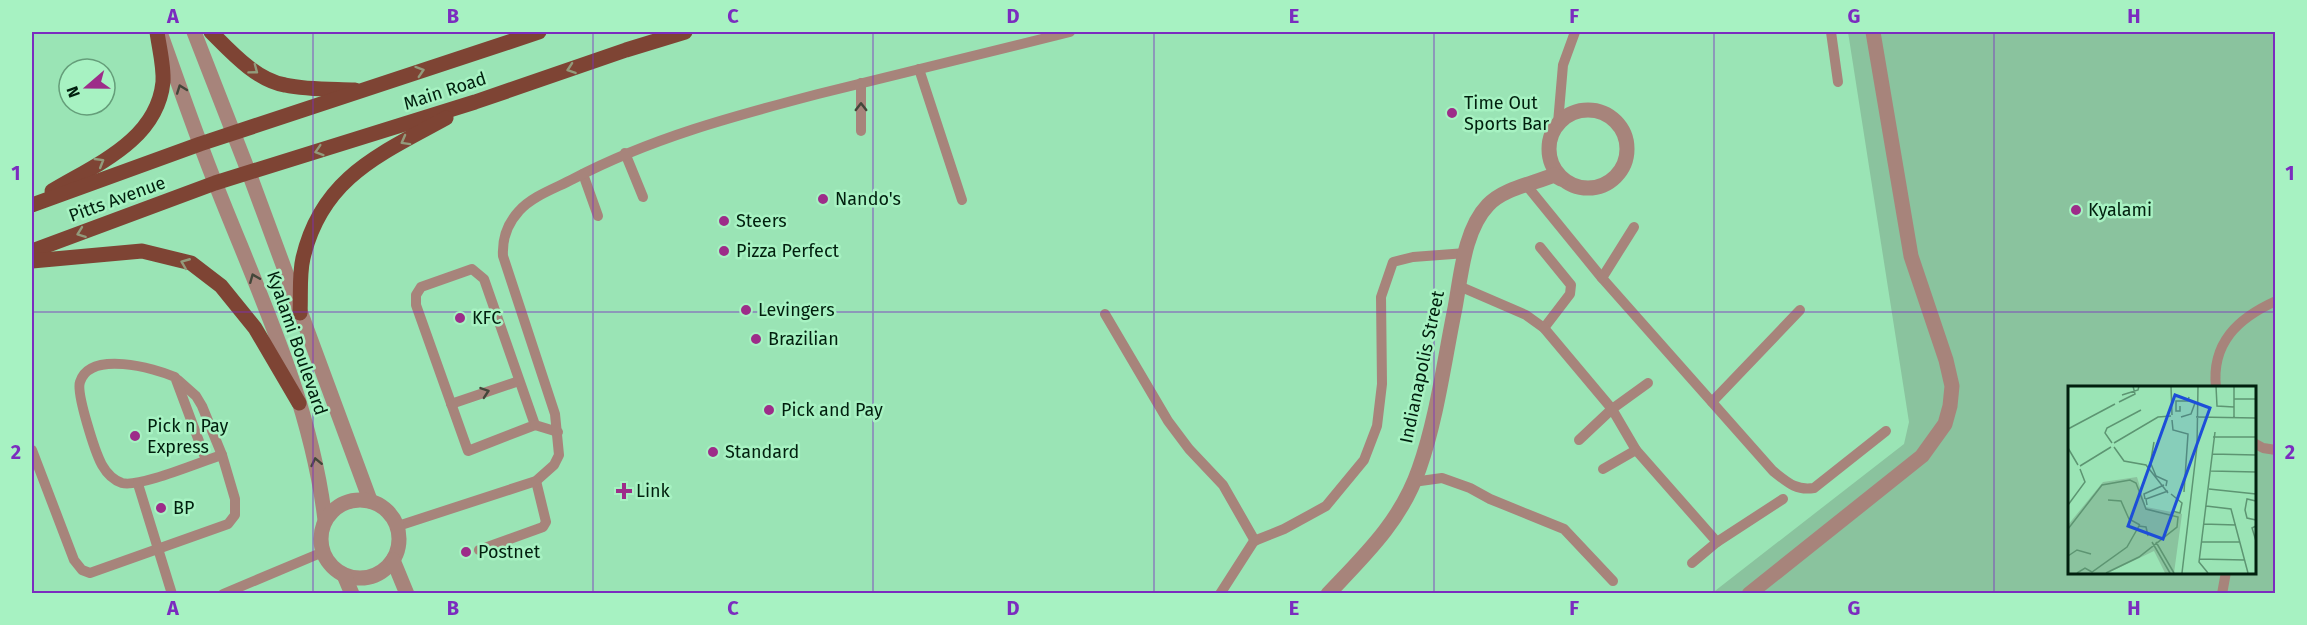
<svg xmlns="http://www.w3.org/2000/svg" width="2307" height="625" viewBox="0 0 2307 625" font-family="'Fira Sans',sans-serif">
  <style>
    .green { fill: #8ac39e; fill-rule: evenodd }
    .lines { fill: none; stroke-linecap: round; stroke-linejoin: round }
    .lane { stroke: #a7847b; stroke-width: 10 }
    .street { stroke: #a7847b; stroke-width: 15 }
    .primary { stroke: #7e4434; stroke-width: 15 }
    .oneway { stroke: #929b7b }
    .oneway2 { stroke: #43473a }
    .grid { fill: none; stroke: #7b2cbf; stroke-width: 1.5; stroke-opacity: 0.55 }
    .poi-dot { fill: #9d2c89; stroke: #a7f2c2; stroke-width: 2 }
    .labels { text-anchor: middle; stroke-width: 5; stroke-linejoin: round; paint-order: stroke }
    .street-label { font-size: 18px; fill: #011f0e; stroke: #a7f2c2 }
    .poi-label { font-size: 18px; fill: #011f0e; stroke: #a7f2c2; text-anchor: start }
    .inset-road { fill: none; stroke: #5d9572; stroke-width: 1.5 }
    .view { fill: #1d4ed8; fill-opacity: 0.15; stroke: #1d4ed8; stroke-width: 3 }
    .inset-edge { fill: none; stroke: #011f0e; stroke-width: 3 }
    .neatline { fill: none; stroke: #7b2cbf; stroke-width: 2 }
    .grid-label { font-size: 20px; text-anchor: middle; font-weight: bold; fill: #7b2cbf }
  </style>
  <rect width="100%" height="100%" fill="#9ae4b5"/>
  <path class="green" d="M1848,32H2275V593L1711,594L1904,444L1909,422ZM2070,388H2254V572H2070Z"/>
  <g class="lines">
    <g class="lane">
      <path d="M1831,32L1838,82"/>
      <path d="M919,69L962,200"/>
      <path d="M861,83V131"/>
      <path d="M1558,123L1563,65L1575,32"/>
      <path d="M625,153L643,197"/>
      <path d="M583,174L598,216"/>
      <path d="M1527,186L1602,278L1773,471C1787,482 1796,491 1814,488L1886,431"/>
      <path d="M1540,247L1571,285L1570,294L1544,328"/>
      <path d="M472,269L484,279L535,425L468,451L416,305V295L421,287Z"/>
      <path d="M1602,278L1634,227"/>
      <path d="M1459,286L1526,315L1544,328L1612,409L1636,450L1717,542L1783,499"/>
      <path d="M1105,314L1168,421L1189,449L1223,485L1255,541"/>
      <path d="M178,380L196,396L202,406L222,455"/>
      <path d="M2216,388C2211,343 2238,318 2276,301"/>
      <path d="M1712,402L1800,310"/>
      <path d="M451,404L519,381"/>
      <path d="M535,425L558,432"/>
      <path d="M1579,440L1612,409L1648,383"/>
      <path d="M2254,443L2263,448L2276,450"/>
      <path d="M32,450L74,560L82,570L90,573L228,524L235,515V499L222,455C202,461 139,488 122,483C113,480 106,472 102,465C95,452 76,393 80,382C90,350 154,368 175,377L206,460"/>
      <path d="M1603,469L1636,450"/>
      <path d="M1413,482L1442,478L1470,488L1490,499L1564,529L1613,581"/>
      <path d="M138,484L172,594"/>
      <path d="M398,526L536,481L554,465L559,455L555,414L503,256C502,239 507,224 519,211C532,196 556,188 573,179C651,138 734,116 818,94C902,73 986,52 1070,32"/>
      <path d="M479,550L543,527L546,522L536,481"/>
      <path d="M1692,563L1717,542"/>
      <path d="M223,594L323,552"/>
      <path d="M1220,594L1254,541L1284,529L1326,506L1364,460L1377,426L1382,384L1381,297L1393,262L1413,257L1466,253"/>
      <path d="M2222,594L2226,572"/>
    </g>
    <g class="street">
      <path d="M194,32L249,173L370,500"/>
      <path d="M161,35C179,85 196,135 216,185C259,294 311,402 325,520"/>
      <circle cx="1588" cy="149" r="39"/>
      <circle cx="360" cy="539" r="39"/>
      <path d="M393,560L407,594"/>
      <path d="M344,575L352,594"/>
      <path d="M1328,594C1365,555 1401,521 1419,469C1437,418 1444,362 1455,308C1461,276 1464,230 1488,205C1504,188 1533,184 1554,175L1561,179"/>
      <path d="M1749,594L1922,456L1945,424L1950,406L1952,386L1946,360L1911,256L1873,32"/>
    </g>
    <g class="primary">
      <path d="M211,32C231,52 256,80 285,85C308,90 332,89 355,90"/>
      <path d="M52,191C97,164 157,140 163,82C164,66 159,47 157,32"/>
      <path d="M32,205L200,144L539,32"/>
      <path d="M32,251L215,183L475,102L626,50L685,32"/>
      <path d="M32,261L142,251L191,263L221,286L255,328L299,403"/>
      <path d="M300,313C301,295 299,275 303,258C322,177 381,154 446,118"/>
    </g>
  </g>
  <defs><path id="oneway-chevron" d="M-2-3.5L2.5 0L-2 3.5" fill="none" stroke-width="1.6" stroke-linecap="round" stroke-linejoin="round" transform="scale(1.5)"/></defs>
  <g class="oneway">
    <use href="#oneway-chevron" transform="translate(571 69) rotate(161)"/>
    <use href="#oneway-chevron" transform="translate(254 70) rotate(37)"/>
    <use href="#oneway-chevron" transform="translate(420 71) rotate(-18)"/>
    <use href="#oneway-chevron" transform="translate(405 141) rotate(151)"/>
    <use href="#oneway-chevron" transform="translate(319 151) rotate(163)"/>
    <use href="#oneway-chevron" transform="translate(100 162) rotate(-31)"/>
    <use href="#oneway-chevron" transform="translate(81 233) rotate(160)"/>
    <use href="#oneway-chevron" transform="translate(185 263) rotate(-158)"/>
  </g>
  <g class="oneway2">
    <use href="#oneway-chevron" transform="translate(181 89) rotate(-110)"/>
    <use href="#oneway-chevron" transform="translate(861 107) rotate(-90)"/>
    <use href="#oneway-chevron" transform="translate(254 278) rotate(-112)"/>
    <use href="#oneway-chevron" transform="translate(485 392) rotate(-19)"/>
    <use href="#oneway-chevron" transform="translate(316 462) rotate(-102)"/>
  </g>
  <path class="grid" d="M313,32V594M593,32V594M873,32V594M1154,32V594M1434,32V594M1714,32V594M1994,32V594M32,312H2276"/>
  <g class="poi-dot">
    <circle cx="1452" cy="113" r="6"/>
    <circle cx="823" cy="199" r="6"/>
    <circle cx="2076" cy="210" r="6"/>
    <circle cx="724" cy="221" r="6"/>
    <circle cx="724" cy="251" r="6"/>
    <circle cx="746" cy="310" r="6"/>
    <circle cx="460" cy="318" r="6"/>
    <circle cx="756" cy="339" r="6"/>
    <circle cx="769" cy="410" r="6"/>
    <circle cx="135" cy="436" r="6"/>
    <circle cx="713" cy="452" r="6"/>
    <path d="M621 482h6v6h6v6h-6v6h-6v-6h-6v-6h6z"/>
    <circle cx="161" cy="508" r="6"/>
    <circle cx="466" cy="552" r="6"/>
  </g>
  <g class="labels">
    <g class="street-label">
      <text transform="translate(445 91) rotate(-18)" y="6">Main Road</text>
      <text transform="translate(117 199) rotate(-20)" y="6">Pitts Avenue</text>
      <text transform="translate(297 343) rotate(71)" y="6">Kyalami Boulevard</text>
      <text transform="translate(1422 367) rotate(-78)" y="6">Indianapolis Street</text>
    </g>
    <g class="poi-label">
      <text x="1464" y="109">Time Out<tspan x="1464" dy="21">Sports Bar</tspan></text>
      <text x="835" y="205">Nando's</text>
      <text x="2088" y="216">Kyalami</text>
      <text x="736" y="227">Steers</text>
      <text x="736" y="257">Pizza Perfect</text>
      <text x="758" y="316">Levingers</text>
      <text x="472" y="324">KFC</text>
      <text x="768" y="345">Brazilian</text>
      <text x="781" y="416">Pick and Pay</text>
      <text x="147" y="432">Pick n Pay<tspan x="147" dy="21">Express</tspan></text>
      <text x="725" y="458">Standard</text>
      <text x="636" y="497">Link</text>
      <text x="173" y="514">BP</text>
      <text x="478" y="558">Postnet</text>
    </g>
  </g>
  <g transform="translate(2068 386)">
    <rect width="188" height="188" fill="#9ae4b5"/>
    <path d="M69,91L78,121L114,128L106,187H97L86,165L40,187H0V139L35,96Z" fill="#8ac39e"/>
    <path class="inset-road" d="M103,0L104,29M148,0L149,20L166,21M54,9L70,4L71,0M166,13H188M51,16L67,8L65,0M112,20V25H108V15H120L121,11M113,31L123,28L127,17M128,31L188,32M166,32V0M104,34L105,44L120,48L116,106M0,43L47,18M145,51H188M44,57L37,47L39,42L73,24M46,57L90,31L103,30M46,61L56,75L78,79L100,107M0,62L10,79M144,68L188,69M83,78L88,90L99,95L98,100M82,79L86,56M12,80L43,61M143,85L188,86M141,103L188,108M103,108L114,117L112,127L104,125M77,113L76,108L96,99M40,114L53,115L61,133L72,139M188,115L179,113L177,124L179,132L188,134M0,119L17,96L12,83M79,119L78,113L100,105M138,120L163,123L180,187M135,138L168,139M188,140L184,142L188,155M0,143L34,99L62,94L68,97L78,123L110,131L109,141L71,171L38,187M84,156L102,187M88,156L106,187M133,156H172M0,170L9,164L23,168M131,173L177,174M9,187L17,182L24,186L59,161L71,140L78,141L80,150M114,187L129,60L130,0M140,187L131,176L147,46"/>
    <path class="view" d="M107,9L142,22L95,153L60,140Z"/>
    <rect width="188" height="188" class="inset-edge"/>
  </g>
  <rect width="2307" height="625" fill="none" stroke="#a7f2c2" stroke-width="66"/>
  <g transform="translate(87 87) rotate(250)"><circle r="28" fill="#a7f2c2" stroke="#659e7a" stroke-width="1.5"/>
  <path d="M0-4.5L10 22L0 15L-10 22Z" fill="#9d2c89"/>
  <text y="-9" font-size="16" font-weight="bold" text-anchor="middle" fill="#011f0e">N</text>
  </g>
  <rect x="33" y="33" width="2241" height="559" class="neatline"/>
  <g class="grid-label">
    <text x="173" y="23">A</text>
    <text x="453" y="23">B</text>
    <text x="733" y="23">C</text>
    <text x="1013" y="23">D</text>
    <text x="1294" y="23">E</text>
    <text x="1574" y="23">F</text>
    <text x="1854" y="23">G</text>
    <text x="2134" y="23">H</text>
    <text x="16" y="180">1</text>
    <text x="2290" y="180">1</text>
    <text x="16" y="459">2</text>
    <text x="2290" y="459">2</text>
    <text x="173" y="615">A</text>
    <text x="453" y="615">B</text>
    <text x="733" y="615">C</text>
    <text x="1013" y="615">D</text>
    <text x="1294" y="615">E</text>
    <text x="1574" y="615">F</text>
    <text x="1854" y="615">G</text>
    <text x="2134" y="615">H</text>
  </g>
</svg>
